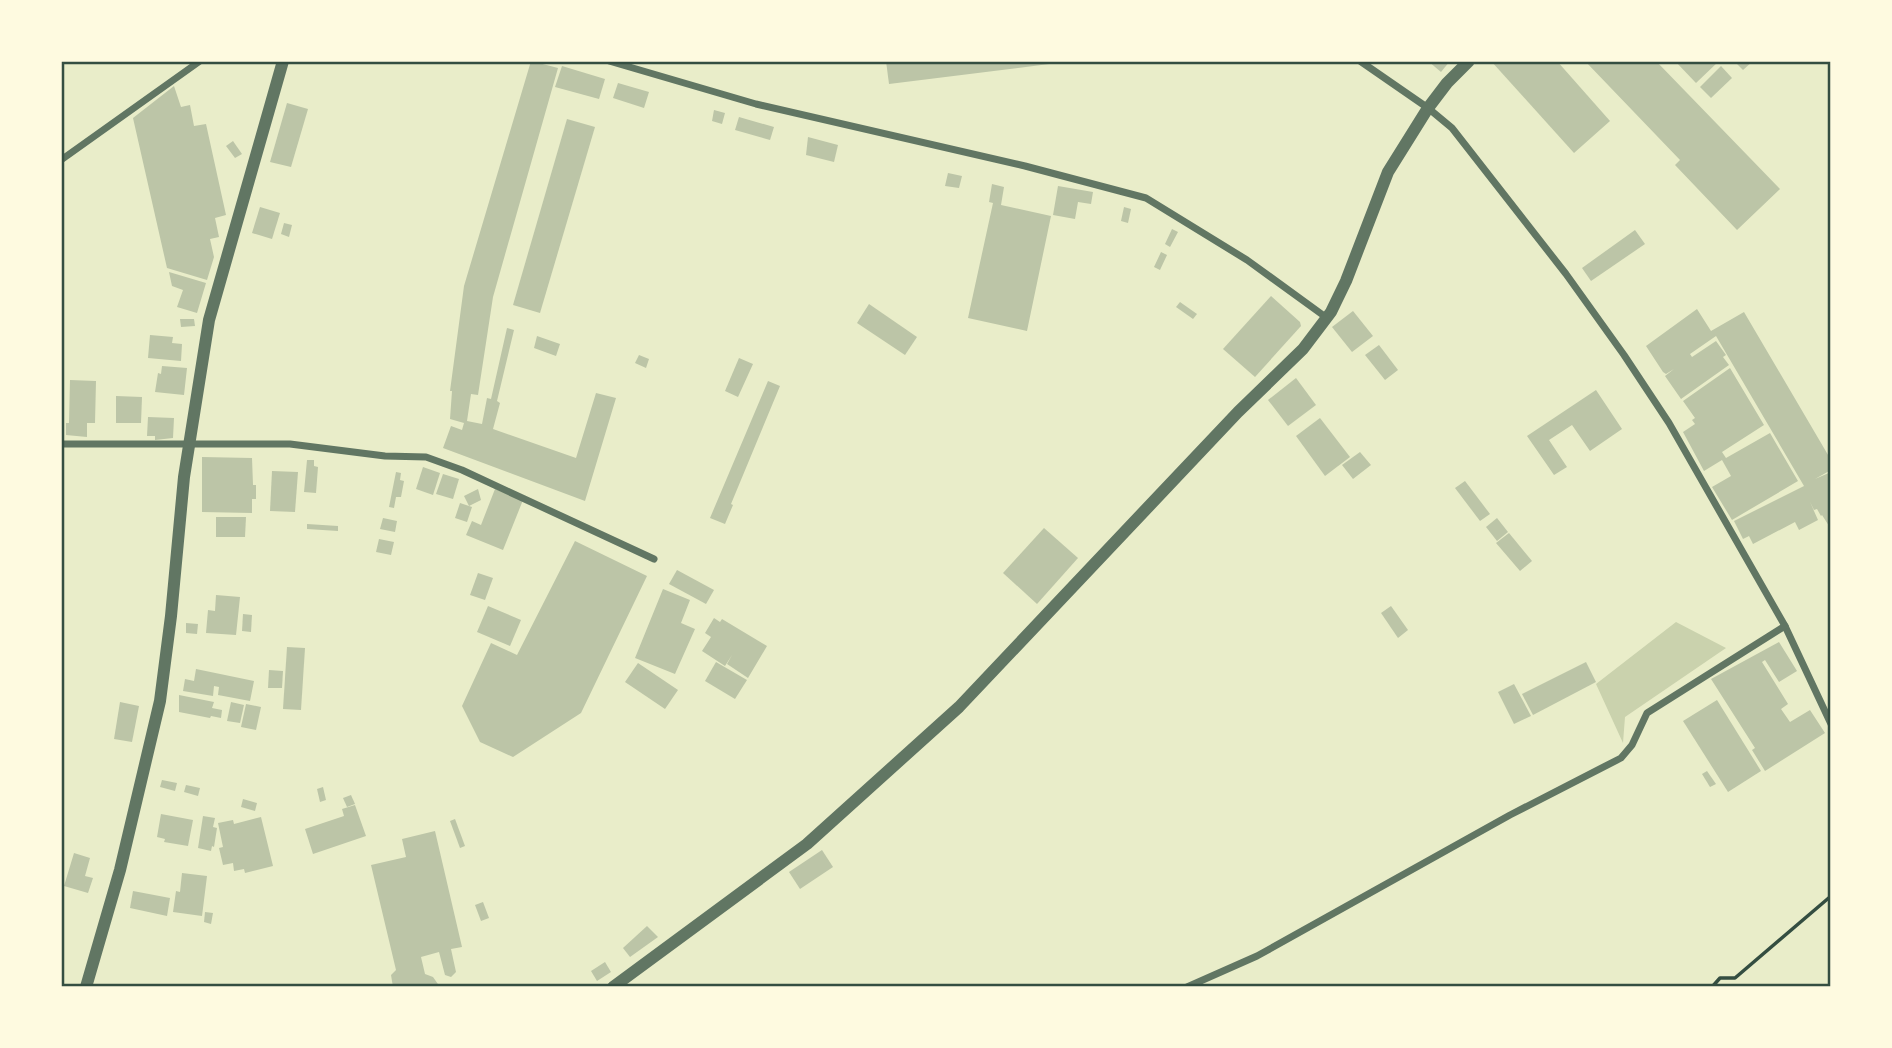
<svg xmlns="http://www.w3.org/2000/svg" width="1892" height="1048" viewBox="0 0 1892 1048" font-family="'Space Grotesk',sans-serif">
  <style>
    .green { fill: #cad2ad }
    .building { fill: #bcc5a7 }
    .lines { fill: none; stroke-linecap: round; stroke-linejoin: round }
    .path { stroke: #344e41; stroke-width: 3.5 }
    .minor { stroke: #617663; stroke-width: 7 }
    .tertiary { stroke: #617663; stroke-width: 12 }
    .neatline { fill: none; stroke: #344e41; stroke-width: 2.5 }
  </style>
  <rect width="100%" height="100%" fill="#e9edc9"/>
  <path class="green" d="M1676,622L1726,648L1625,717L1623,743L1596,684Z"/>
  <g class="building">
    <path d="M531,61L558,68L493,297L478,395L471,394L467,421L482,424L487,398L491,399L507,328L514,330L497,401L500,403L493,429L576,458L596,393L616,398L585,501L443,448L451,426L462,430L464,423L450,419L452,391H450L464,286Z"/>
    <path d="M886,61H1057V63L889,84Z"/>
    <path d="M1428,61H1450L1441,72Z"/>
    <path d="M1491,61H1557L1610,121L1574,153Z"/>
    <path d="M1585,61H1656L1780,189L1737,230L1675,165L1680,160Z"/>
    <path d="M1675,61H1719L1696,83Z"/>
    <path d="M1734,61H1753L1743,70Z"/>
    <path d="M562,66L605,79L599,99L555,87Z"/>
    <path d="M1721,66L1732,78L1711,98L1700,87Z"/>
    <path d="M618,83L649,92L644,108L613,98Z"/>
    <path d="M174,86L181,107L190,105L194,126L206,124L226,215L215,218L219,237L210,239L214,257L207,280L167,268L133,118Z"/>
    <path d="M287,103L308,109L291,167L270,162Z"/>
    <path d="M714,110L725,113L722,124L712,121Z"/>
    <path d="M739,117L774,127L770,140L735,130Z"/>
    <path d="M567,119L595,127L540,313L513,305Z"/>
    <path d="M808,137L838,145L834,162L806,155Z"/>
    <path d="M233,141L242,154L235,158L226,146Z"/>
    <path d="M948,173L962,176L959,188L945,186Z"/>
    <path d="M992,184L1004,187L1001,205L1051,216L1027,331L968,318L993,203L989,202Z"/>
    <path d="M1058,186L1093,192L1091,204L1078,202L1075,219L1053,215Z"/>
    <path d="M260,207L280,213L272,239L252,233Z"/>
    <path d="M1124,207L1131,209L1128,223L1121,221Z"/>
    <path d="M284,223L292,225L289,237L281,234Z"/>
    <path d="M1172,229L1178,232L1170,247L1165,244Z"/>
    <path d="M1635,230L1645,244L1591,281L1582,268Z"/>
    <path d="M1161,252L1167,255L1160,270L1154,267Z"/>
    <path d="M169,272L206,283L197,313L177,307L183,290L172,286Z"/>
    <path d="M1271,296L1300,322L1301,326L1255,377L1223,349Z"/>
    <path d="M1180,302L1197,314L1193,319L1176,307Z"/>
    <path d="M869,304L917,337L905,355L857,323Z"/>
    <path d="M1697,309L1711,331L1744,312L1831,460V470L1815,479L1831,472V529L1822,515L1821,516L1817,509L1814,510L1810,502L1818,520L1799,530L1795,522L1753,544L1749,536L1743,539L1734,521L1804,486L1716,336L1690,354L1692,357L1716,341L1726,355L1723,357L1729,365L1681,399L1665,376L1674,369L1666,374L1663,372L1646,346Z"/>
    <path d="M1353,311L1373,336L1352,352L1332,327Z"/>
    <path d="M180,319H194L195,326L181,327Z"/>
    <path d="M150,335L173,337L172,343L182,344L181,361L148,358Z"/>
    <path d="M537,336L560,344L556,356L534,348Z"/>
    <path d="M1379,345L1398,370L1385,380L1365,355Z"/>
    <path d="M639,355L649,359L646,368L635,363Z"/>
    <path d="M739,358L753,364L738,397L725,391Z"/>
    <path d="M162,366L187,368L184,395L155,392L158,373L161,374Z"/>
    <path d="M1730,368L1764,425L1722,452L1726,458L1770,433L1798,481L1732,520L1712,487L1731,476L1722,460L1704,471L1683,432L1695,424L1692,420L1695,418L1683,401Z"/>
    <path d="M1296,378L1316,405L1288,426L1268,400Z"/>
    <path d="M70,380L96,381L95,423H87V437L66,435V423H69Z"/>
    <path d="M768,381L780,386L731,504L733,505L725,524L710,518Z"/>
    <path d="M1596,390L1622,429L1590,451L1572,425L1549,440L1567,467L1554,475L1527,436Z"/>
    <path d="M116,396L142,397L141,423H116Z"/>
    <path d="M148,417L174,418L173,438L155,440V436H147Z"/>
    <path d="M1320,418L1350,457L1325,476L1296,436Z"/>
    <path d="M1360,452L1371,465L1353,479L1342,465Z"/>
    <path d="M202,457L252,458L253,485H256V499H252V513L202,512Z"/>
    <path d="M307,460H314V466L318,467L316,493L304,492Z"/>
    <path d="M423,467L440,473L433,495L416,489Z"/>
    <path d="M272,471L298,472L295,512L270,511Z"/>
    <path d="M396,472L401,473L400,480L404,481L401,497H396L394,508L389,507Z"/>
    <path d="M443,474L459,479L453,499L436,494Z"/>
    <path d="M1465,481L1490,514L1480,521L1455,488Z"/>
    <path d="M478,489L481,500L469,506L464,496Z"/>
    <path d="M495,489L523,500L503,550L466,535L472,521L481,525Z"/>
    <path d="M460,503L472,507L467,522L455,518Z"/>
    <path d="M216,517H246L245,537H216Z"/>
    <path d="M383,518L397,521L395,532L380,529Z"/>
    <path d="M1497,518L1508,532L1497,541L1486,527Z"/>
    <path d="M307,524L338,526V531L307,529Z"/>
    <path d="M1044,528L1078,558L1037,604L1003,573Z"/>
    <path d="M1509,533L1532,561L1520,571L1496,543Z"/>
    <path d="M379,539L394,542L391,555L376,552Z"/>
    <path d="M575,541L647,576L581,713L513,757L480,742L462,706L491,643L517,655Z"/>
    <path d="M677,570L714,590L706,604L669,584Z"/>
    <path d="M478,573L493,578L485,600L470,595Z"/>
    <path d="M663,589L690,600L681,623L695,629L675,674L635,658Z"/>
    <path d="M216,595L240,597L236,635L206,633L208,610L215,611Z"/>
    <path d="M488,606L521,620L510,646L477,632Z"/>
    <path d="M1391,606L1408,630L1398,638L1381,613Z"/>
    <path d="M243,614L252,615L251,632L242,631Z"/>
    <path d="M714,618L720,622L722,619L767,646L748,678L727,664L732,655L725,666L702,651L711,637L705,633Z"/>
    <path d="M186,623L198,624L197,634L186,633Z"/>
    <path d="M1779,642L1797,671L1779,682L1765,660L1762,662L1788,704L1781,709L1790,722L1810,710L1825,733L1765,771L1752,750L1755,748L1711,679Z"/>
    <path d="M287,647L305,648L301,710L283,709Z"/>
    <path d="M716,662L747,680L735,699L705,681Z"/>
    <path d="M1586,662L1596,682L1533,715L1522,694Z"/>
    <path d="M638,663L678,690L665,709L625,682Z"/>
    <path d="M196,669L254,681L250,701L218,695L219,687L214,686L213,696L183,691L185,679L194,681Z"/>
    <path d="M269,670L283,671L282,688H268Z"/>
    <path d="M1514,684L1531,716L1514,724L1498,692Z"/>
    <path d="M179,695L214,702L212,708L222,710L221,718L211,716L210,718L179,712Z"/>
    <path d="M1717,700L1761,771L1728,792L1683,721Z"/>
    <path d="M120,702L139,706L132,742L114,739Z"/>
    <path d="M231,702L244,705L240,723L227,721Z"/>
    <path d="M246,704L261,707L256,730L241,727Z"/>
    <path d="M1707,771L1716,784L1710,787L1702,774Z"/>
    <path d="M162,780L177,783L175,791L160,787Z"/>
    <path d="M186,785L200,788L198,796L184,792Z"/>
    <path d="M323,787L326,800L320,802L317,789Z"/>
    <path d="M351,795L355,804L347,807L343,798Z"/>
    <path d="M243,799L257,803L255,811L241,807Z"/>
    <path d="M355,805L366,836L313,854L305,829L344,816L342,809Z"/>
    <path d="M161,814L193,820L188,846L164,842L165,839L157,837Z"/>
    <path d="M203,816L215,818L213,827L217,828L214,847L212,846L211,851L198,848Z"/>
    <path d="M261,817L273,866L245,873L244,869L234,871L233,863L223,865L219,848L223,847L218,823L233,820L234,824Z"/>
    <path d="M455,819L465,846L460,848L450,821Z"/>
    <path d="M435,831L462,947L451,949L456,972L451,977L445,975L439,952L421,957L425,974L433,977L440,987H393L391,975L396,970L371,865L406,857L402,839Z"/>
    <path d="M822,850L833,867L800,889L789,872Z"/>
    <path d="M74,853L90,858L85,876L93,878L88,893L64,886Z"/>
    <path d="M182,873L207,876L202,916L173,912L176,891L180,892Z"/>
    <path d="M133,891L170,898L167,916L130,908Z"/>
    <path d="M483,902L489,918L481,921L475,905Z"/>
    <path d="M205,912L213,913L211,924L204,922Z"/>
    <path d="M647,926L658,937L630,957L623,948Z"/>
    <path d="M605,962L611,972L597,981L591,971Z"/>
  </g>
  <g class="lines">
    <path class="path" d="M1712,987L1720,978H1735L1831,896"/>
    <g class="minor">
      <path d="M609,61L756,104L1025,166L1146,198L1247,260L1327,318"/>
      <path d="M1360,61L1428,108L1452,128L1566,274L1624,355L1669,423L1785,626L1831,724"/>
      <path d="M61,160L200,61"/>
      <path d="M61,444H290L385,456L426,457L462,470L654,559"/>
      <path d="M1187,987L1257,956L1510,815L1621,758L1632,745L1647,713L1785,626"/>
    </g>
    <g class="tertiary">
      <path d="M86,987L120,870L160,701L171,616L184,477L209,320L283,61"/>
      <path d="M613,987L807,844L959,707L1238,412L1303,349L1331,312L1346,281L1388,172L1428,108L1447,83L1469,61"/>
    </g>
  </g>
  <rect width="1892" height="1048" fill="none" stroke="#fefae0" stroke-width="126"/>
  <rect x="63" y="63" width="1766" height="922" class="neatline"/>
</svg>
